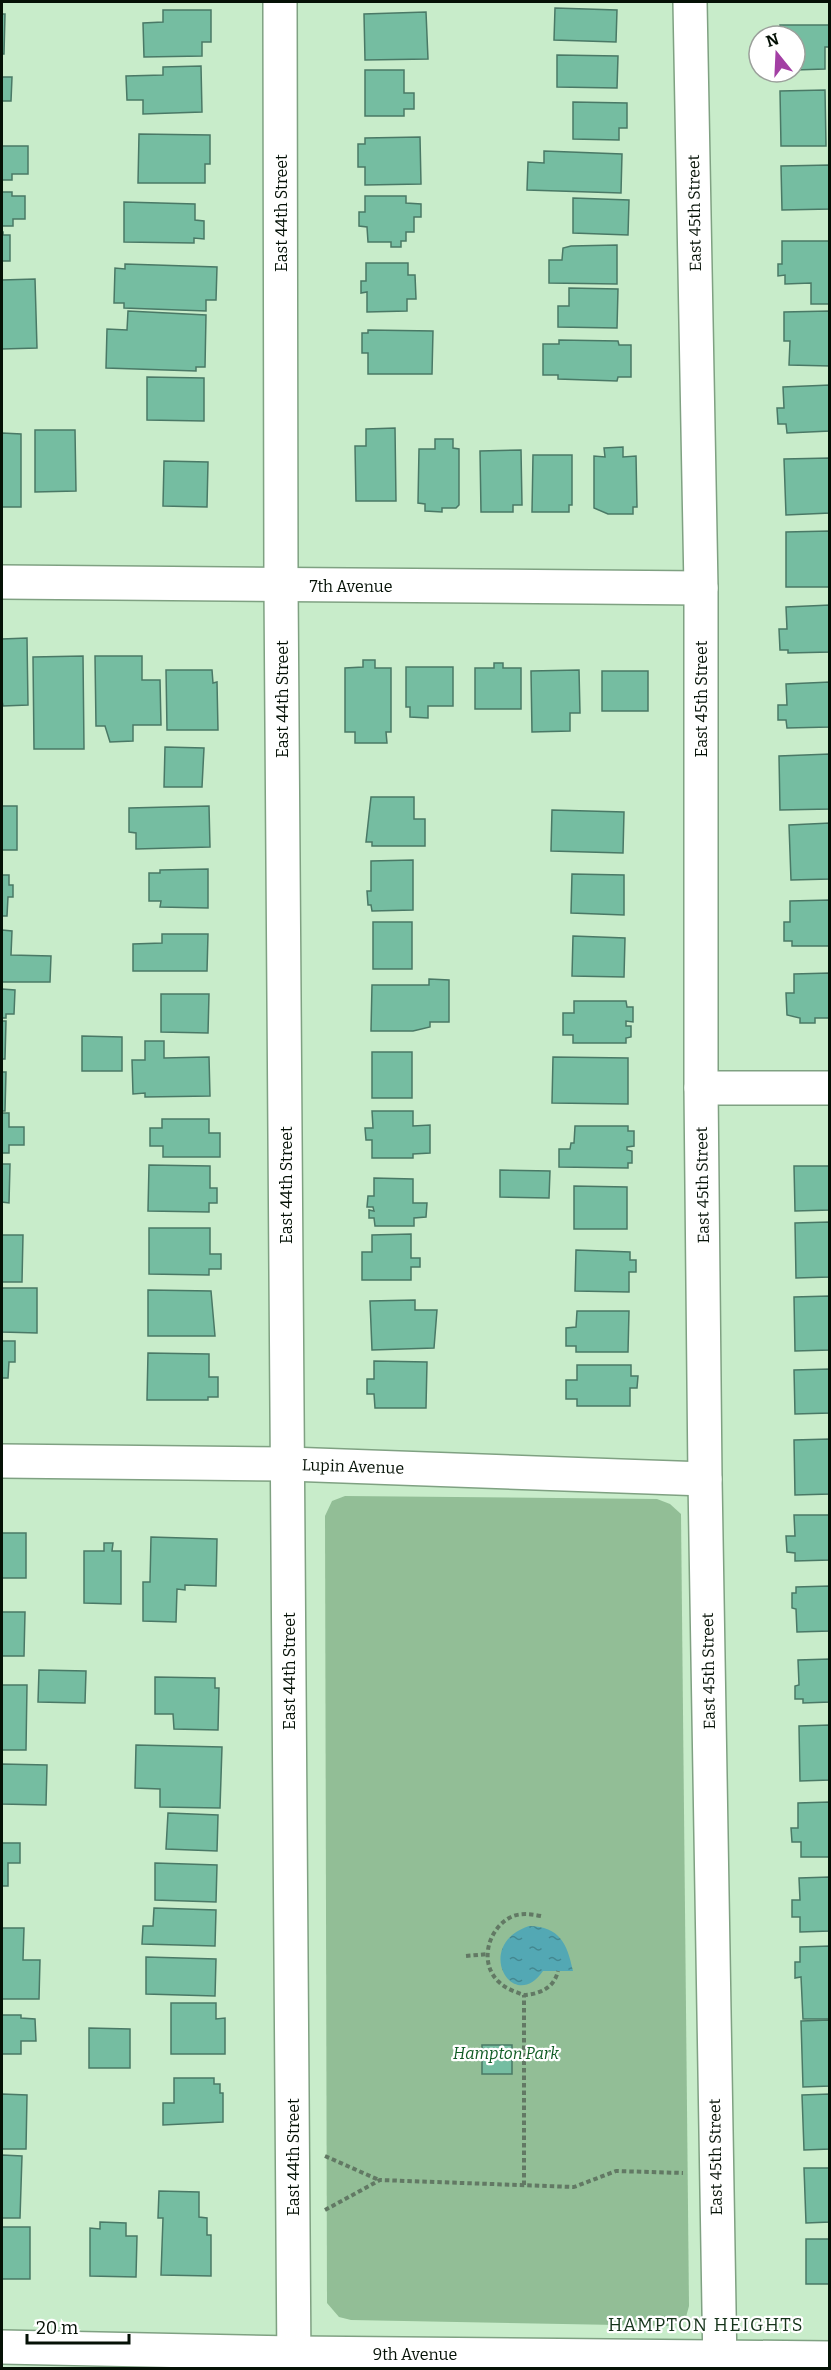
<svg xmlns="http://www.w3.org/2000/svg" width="831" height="2370" viewBox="0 0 831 2370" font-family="Bitter,serif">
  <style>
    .park { fill: #92be96 }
    .water { fill: url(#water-ripples) }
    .building { fill: #75bda1; stroke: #4a7966; stroke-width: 1.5 }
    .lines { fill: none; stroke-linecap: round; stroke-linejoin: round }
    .minor-casing { stroke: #7fa182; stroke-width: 36 }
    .path { stroke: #627964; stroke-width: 4; stroke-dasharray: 4.5 3; stroke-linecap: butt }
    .minor { stroke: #fff; stroke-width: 33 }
    .labels { text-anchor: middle; stroke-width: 4.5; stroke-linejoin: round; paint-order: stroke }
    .street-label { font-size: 16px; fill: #051106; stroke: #fff }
    .park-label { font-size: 16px; font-style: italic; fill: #0f5b23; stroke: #fff }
    .neighbourhood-label { font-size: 18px; letter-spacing: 1.5px; fill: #143319; stroke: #fff }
  </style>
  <defs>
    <pattern id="water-ripples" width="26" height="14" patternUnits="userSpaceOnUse" patternTransform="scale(1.5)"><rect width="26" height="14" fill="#53a8b4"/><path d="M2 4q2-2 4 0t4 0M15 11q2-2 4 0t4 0" fill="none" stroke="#438790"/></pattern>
  </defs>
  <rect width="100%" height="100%" fill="#c8ecca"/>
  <path class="park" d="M345,1496L657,1499L670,1504L681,1514L689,2306L686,2317L673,2326L351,2320L339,2317L327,2303L325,1516L332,1501Z"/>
  <path class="water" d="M529,1926C560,1927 567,1943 573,1971H543C513,2015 472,1945 529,1926Z"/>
  <g class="building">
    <path d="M555,8L617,10L616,42L554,40Z"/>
    <path d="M163,10H211V42H202V56L144,57L143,23L163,22Z"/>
    <path d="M426,12L428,59L365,60L364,14Z"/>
    <path d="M2,14H5L4,54H2Z"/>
    <path d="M780,25H830V47H825V69L795,70V36H781Z"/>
    <path d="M557,55L618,56L617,88L557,87Z"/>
    <path d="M201,66L202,112L143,114V100H127L126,76L163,75V67Z"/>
    <path d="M365,70H404V93H414V109H404V116H365Z"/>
    <path d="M2,77H12L11,101H2Z"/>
    <path d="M825,90L826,146H781L780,91Z"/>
    <path d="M573,102L627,103V128H619V140L573,139Z"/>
    <path d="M139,134L210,135V164H205V183H138Z"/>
    <path d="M420,137L421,184L365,185V167H358V144H365V138Z"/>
    <path d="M2,146H28V174H12V180H2Z"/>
    <path d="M544,151L622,154L621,193L527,190L528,162L544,163Z"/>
    <path d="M830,165V209L782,210L781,166Z"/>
    <path d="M2,192H12V196H25V219H13V226H2Z"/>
    <path d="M365,196H406V203L421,204V217H414V232H406V241H401V247H391V242H368L367,227L359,226V212H365Z"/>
    <path d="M573,198L629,200L628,235L573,233Z"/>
    <path d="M124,202L195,204V220L204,221V239L194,238V243L124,242Z"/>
    <path d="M2,232H3V235H10V261H2Z"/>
    <path d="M782,241H830V304H811V283L785,284V275L778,276V264H782Z"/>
    <path d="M617,245V284L549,283V260H562L563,248L571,246Z"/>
    <path d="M366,263H408V275H415L416,299H407V311L367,312V292L361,293V281H366Z"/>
    <path d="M125,264L217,267L216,300H206V311L124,308V303H114L115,268L125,269Z"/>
    <path d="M35,279L37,348L2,349V280Z"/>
    <path d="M569,288L618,289L617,328L558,327V306H569Z"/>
    <path d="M128,311L206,315L205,367H196V371L106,368L107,329L127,330Z"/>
    <path d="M830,311V366L789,365L790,341H784V312Z"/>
    <path d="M368,330L433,331L432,374H368V353H362V333H368Z"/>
    <path d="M559,340L618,341L619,345H631V377H618L617,381L558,379V375H543V344H559Z"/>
    <path d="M147,377L204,378V421L147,420Z"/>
    <path d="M830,385V431L787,433L786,424H778L777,408H784L783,387Z"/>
    <path d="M395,428L396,501H356L355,446H366V429Z"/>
    <path d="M35,430H75L76,491L35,492Z"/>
    <path d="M2,433L21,434V507H2Z"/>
    <path d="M435,439H453V448L459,449V505L456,508H442V512L425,511V504L418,503L419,449H435Z"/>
    <path d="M623,447V457L636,456L637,507H633V514H608L594,508V456L605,457L604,448Z"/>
    <path d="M521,450L522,505H513V512H481L480,451Z"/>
    <path d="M533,455H572V505H569V512H532Z"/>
    <path d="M830,458V513L786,515L784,459Z"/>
    <path d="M164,461L208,462L207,507L163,506Z"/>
    <path d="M830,531V587H786V532Z"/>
    <path d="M830,605V652L788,653V650H780L779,629H787L786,607Z"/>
    <path d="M27,638L28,705L3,706L2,701V639Z"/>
    <path d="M83,656L84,749H34L33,657Z"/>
    <path d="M95,656H142V680H160L161,725H133V741L110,742L105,726H96Z"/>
    <path d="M363,660H375V668H391V732H386L387,743H355V732H345V668L363,667Z"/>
    <path d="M494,663H503V668H521V709H475V668H494Z"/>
    <path d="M406,667H453V706H428V718L410,717V707H406Z"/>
    <path d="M166,670H212L213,683L217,682L218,730H167Z"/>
    <path d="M579,670L580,713H570V731L532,732L531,671Z"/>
    <rect x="602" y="671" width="46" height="40"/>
    <path d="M830,682V727L787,728L786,720H778V705H787L786,684Z"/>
    <path d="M165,747L204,748L202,787H164Z"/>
    <path d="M830,754V809L780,810L779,756Z"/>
    <path d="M371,797H414V819H425V846H372V842H366Z"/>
    <rect x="2" y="806" width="15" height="44"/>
    <path d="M209,806L210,847L136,849V833L129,832V808Z"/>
    <path d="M552,810L624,812L623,853L551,851Z"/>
    <path d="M830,823V879L791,880L789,825Z"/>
    <path d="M413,860V910L372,911L371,905H368L367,891H371V861Z"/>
    <path d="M208,869V908L160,907L161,901H149V873H160V870Z"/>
    <path d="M572,874L624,875V915L571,913Z"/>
    <path d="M2,875H9V885H13V897H8L7,916H2Z"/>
    <path d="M830,900V946H792V941H784V922H790V901Z"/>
    <rect x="373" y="922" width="39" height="47"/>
    <path d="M2,930L12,931L11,955L51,956L50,982H2Z"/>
    <path d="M162,934H208L207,971H133V944L162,943Z"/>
    <path d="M573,936L625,938L624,977L572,976Z"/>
    <path d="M830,973V1018H815V1023H800V1018L787,1015L786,993H794V974Z"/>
    <path d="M429,979L449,980V1022H430V1027L413,1031H371L372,985H429Z"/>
    <path d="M2,989L15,990L14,1014H6V1018H2Z"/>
    <path d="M161,994H209L208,1033L161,1032Z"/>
    <path d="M574,1001H626L627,1007H633V1022L626,1021V1026H631V1037L626,1038V1043H573V1035H563V1013H574Z"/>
    <path d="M2,1021H6L5,1059H2Z"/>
    <path d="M82,1036L122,1037V1071H82Z"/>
    <path d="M145,1041H164V1058L209,1057L210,1096L145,1097V1093L133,1094L132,1060H145Z"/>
    <rect x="372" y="1052" width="40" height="46"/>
    <path d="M553,1057L628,1058V1104L552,1103Z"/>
    <path d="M2,1072H6L5,1111H2Z"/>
    <path d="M372,1111H413V1126L430,1125V1153L413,1154V1158H372V1140H366L365,1128H373Z"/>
    <path d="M2,1113H9V1127H24V1145H9V1153H2Z"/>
    <path d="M162,1119H209V1133H220V1157H163V1146H150V1128H162Z"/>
    <path d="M575,1126H628V1131H634V1146L627,1147V1150L632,1151V1163H628V1168L559,1167V1149H570L571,1143H574Z"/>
    <path d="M2,1164H10L9,1203L2,1202Z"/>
    <path d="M149,1165L210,1166V1188H217V1203H209V1212L148,1211Z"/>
    <path d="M794,1166H830V1210L795,1211Z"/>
    <path d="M500,1170L550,1171L549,1198L500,1197Z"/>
    <path d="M374,1178L413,1179V1203H427L426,1217L414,1218V1226H375L374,1218H369V1210L374,1211L373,1207H367L368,1196H374Z"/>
    <path d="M574,1186L627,1187V1229H574Z"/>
    <path d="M830,1222V1277L796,1278L795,1223Z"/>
    <path d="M149,1228H210V1254H221V1269H209V1275L149,1274Z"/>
    <path d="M411,1234V1258H420V1267H411V1280H362V1252H372V1235Z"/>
    <path d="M2,1235H23L22,1282H2Z"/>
    <path d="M576,1250L630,1252V1260H636V1272H629V1292L575,1291Z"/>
    <path d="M2,1288H37V1333L2,1332Z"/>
    <path d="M148,1290L211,1291L215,1336H148Z"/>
    <path d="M830,1296V1350L795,1351L794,1297Z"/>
    <path d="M415,1300V1310H437L434,1348L372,1350L370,1301Z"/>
    <path d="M577,1311H629L628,1352H576V1346H566V1328L576,1327Z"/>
    <path d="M2,1341H15V1362H9L8,1378H2Z"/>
    <path d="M148,1353L209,1354V1377H218V1397H208V1400H147Z"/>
    <path d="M374,1361L427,1362L426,1408H375L374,1394H367V1379H374Z"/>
    <path d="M577,1365H631V1376H638L637,1388H630V1406H577V1399H566V1380H577Z"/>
    <path d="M830,1369V1413L795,1414L794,1370Z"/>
    <path d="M830,1439V1494L795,1495L794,1440Z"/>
    <path d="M794,1515H830V1560L795,1561V1553L787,1552L786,1536H795Z"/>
    <rect x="2" y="1533" width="24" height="45"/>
    <path d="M151,1537L217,1539L216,1586L185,1585V1590L177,1589L176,1622L143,1621V1582H150Z"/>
    <path d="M104,1543H113L112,1551H121V1604L84,1603V1551H104Z"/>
    <path d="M830,1586V1631L797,1632L796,1609L792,1608V1593H796V1587Z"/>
    <path d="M2,1612H25L24,1656H2Z"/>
    <path d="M830,1659V1702L803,1703V1699H795V1686L799,1685L798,1660Z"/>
    <path d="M39,1670L86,1671L85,1703L38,1702Z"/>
    <path d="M155,1677L215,1678V1688H219L218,1730L174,1729L173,1714H155Z"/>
    <path d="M2,1685H27L26,1750H2Z"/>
    <path d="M830,1725V1780L800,1781L799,1726Z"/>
    <path d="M136,1745L222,1747L220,1808L160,1807V1789L135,1788Z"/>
    <path d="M2,1764L47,1765L46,1805L2,1804Z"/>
    <path d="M830,1802V1857H801V1842H792L791,1828H798V1803Z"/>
    <path d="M168,1813L218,1815L217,1851L166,1849Z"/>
    <path d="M2,1843H20V1863H8V1886H2Z"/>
    <path d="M155,1863L217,1865L216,1902L155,1900Z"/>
    <path d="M830,1877V1931L800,1932V1917H792V1900H800L799,1878Z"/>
    <path d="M154,1908L216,1910L215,1946L142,1944L143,1926H153Z"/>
    <path d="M2,1928H24L23,1960H40L39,1999H2Z"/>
    <path d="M830,1946V2019H803L801,1977L795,1978V1962H800V1947Z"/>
    <path d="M146,1957L216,1959L215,1996L146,1994Z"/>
    <path d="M171,2003H216V2019L225,2018V2054H171Z"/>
    <path d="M2,2015H21V2018L35,2019L36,2041H21V2054H2Z"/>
    <path d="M830,2020V2086L803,2087L801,2021Z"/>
    <path d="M89,2028L130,2029V2068H89Z"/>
    <rect x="482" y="2045" width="30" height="29"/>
    <path d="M174,2078H214V2084H220V2093H223V2122L163,2125V2103H174Z"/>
    <path d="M2,2094L27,2095L26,2149H2Z"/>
    <path d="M830,2094V2149L804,2150L802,2095Z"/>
    <path d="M2,2155L22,2156L20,2218H2Z"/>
    <path d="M804,2168H830V2222L806,2223Z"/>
    <path d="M159,2191L199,2192V2217L207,2218V2235H211V2276L161,2275L163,2218H158Z"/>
    <path d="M100,2222L126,2223V2236H137L136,2277L90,2276V2228L100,2229Z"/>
    <rect x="2" y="2227" width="28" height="52"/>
    <rect x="806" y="2239" width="24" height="45"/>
  </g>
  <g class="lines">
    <defs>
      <g id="minor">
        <path d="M280,2L281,586L294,2368"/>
        <path d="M690,2L701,588V1088L705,1479L720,2368"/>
        <path d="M2,582L701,588"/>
        <path d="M701,1088H830"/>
        <path d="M2,1461L288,1464L705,1479"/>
        <path d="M2,2347L294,2353L830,2358"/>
      </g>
    </defs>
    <use href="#minor" class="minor-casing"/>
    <g class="path">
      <path d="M541,1916C531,1914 522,1913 513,1916C488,1927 478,1963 499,1982C506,1989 516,1992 524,1995C540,1994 554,1988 558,1971"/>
      <path d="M466,1956L488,1954"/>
      <path d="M325,2156L379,2180"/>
      <path d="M524,2185V1995"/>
      <path d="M325,2210L380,2180L574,2187L616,2171L683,2173"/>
    </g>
    <use href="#minor" class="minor"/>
  </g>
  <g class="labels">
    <g class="street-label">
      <text transform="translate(281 213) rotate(-90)" y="6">East 44th Street</text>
      <text transform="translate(694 213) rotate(-91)" y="6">East 45th Street</text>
      <text x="351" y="592">7th Avenue</text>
      <text transform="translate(282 699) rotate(-90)" y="6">East 44th Street</text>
      <text transform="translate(701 699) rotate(-90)" y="6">East 45th Street</text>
      <text transform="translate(286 1185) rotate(-90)" y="6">East 44th Street</text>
      <text transform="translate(702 1185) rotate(-91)" y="6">East 45th Street</text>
      <text transform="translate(353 1466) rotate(2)" y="6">Lupin Avenue</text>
      <text transform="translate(289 1671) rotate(-90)" y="6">East 44th Street</text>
      <text transform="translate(708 1671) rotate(-91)" y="6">East 45th Street</text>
      <text transform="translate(293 2157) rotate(-90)" y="6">East 44th Street</text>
      <text transform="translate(715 2157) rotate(-91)" y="6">East 45th Street</text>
      <text x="415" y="2360">9th Avenue</text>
    </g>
    <g class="park-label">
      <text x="506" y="2059">Hampton Park</text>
    </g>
    <g class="neighbourhood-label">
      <text x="706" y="2331">HAMPTON HEIGHTS</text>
    </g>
  </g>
  <rect width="831" height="2370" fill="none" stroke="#051106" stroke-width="6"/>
  <g transform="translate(777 54) rotate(342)"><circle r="28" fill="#ffffff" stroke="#9ba09b" stroke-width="1.5"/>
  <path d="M0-4.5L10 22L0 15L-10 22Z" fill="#a33fa4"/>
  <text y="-9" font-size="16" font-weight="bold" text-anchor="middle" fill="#051106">N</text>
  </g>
  <path d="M27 2334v9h102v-9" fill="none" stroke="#051106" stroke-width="3"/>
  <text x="36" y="2334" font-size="18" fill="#051106" stroke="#ffffff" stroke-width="4.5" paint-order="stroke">20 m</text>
</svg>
